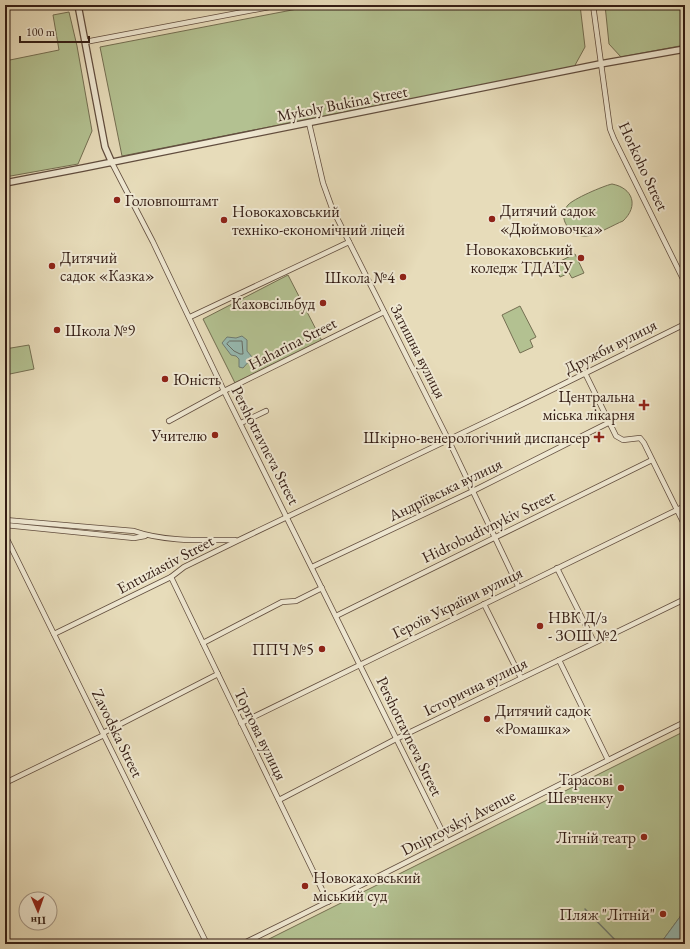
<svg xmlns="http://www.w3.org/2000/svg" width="690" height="949" viewBox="0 0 690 949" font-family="'EB Garamond',serif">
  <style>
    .green { fill: #b3c191; stroke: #746f52 }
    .water { fill: #97bbb3; stroke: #6f7c73 }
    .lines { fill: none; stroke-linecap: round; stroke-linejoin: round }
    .shore { stroke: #666c64; stroke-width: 1 }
    .stream { stroke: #6f7c73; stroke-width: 1.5 }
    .minor-casing { stroke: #614d3e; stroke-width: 6 }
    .tertiary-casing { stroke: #614d3e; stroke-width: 8 }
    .minor { stroke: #efe8d2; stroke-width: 4.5 }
    .tertiary { stroke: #efe8d2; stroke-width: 5.5 }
    .poi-dot { fill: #8f2418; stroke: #efe8d2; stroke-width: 1.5 }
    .labels { text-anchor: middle; stroke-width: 4; stroke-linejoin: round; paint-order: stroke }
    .street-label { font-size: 16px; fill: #341d14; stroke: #efe8d2 }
    .poi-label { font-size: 16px; fill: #341d14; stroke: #efe8d2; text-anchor: end }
  </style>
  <rect width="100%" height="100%" fill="#e7dcba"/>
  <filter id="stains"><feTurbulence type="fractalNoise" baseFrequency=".005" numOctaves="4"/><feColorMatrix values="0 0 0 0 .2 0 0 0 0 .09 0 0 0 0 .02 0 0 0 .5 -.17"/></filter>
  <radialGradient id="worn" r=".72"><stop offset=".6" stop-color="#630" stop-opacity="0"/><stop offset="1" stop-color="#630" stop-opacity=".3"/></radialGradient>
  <g class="green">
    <path d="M318,5H580L585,47L574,67L122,156L100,47Z"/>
    <path d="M605,5H685V45L621,57L609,44Z"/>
    <path d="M69,12L77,46L92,131L78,164L5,177V61L59,50L53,15Z"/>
    <path d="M612,184C633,188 639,206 623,221C615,224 595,236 586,236C571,237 556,218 568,205C573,199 603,186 612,184Z"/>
    <path d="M575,254L584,273L572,278L569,273L560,277L554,264Z"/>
    <path d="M288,275L322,341L235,383L203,319Z"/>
    <path d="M520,306L536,337L530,340L533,347L520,353L502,315Z"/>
    <path d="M29,345L34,369L5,375V349Z"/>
    <path d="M685,731V910L660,944H259Z"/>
  </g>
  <g class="water">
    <path d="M242,336L247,340V351L252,357L251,359L243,368L239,367V359L236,356L231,355L222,343L227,337L236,338Z"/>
    <path d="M685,910V944H660Z"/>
  </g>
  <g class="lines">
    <path class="shore" d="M230,341H242L243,354H240L234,351L227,344Z"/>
    <path class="stream" d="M585,909L619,944"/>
    <defs>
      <g id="minor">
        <path d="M593,5L610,129L614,139L685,283"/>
        <path d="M85,42L280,5"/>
        <path d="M309,123L323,183L332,208L448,439L518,586"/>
        <path d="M112,163L153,242L224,391L447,841"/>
        <path d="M190,317L349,242"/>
        <path d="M585,373L616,436L623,440L640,438L644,443L685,526"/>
        <path d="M169,421L224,391L384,312"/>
        <path d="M241,423L266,411"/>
        <path d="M5,520L134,531C165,542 203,540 235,540"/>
        <path d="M5,525L134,538L145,536"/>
        <path d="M5,535L207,944"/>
        <path d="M312,567L473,491L610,422"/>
        <path d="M557,568L594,642"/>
        <path d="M171,577L328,902"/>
        <path d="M484,604L521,678"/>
        <path d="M336,616L652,460"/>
        <path d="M54,634L171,577L184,567L237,541L523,404L685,324"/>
        <path d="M203,643L282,602L296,601L322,588"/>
        <path d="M559,660L608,760"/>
        <path d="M241,723L685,506"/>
        <path d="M103,733L218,674"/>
        <path d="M5,783L104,735"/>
        <path d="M279,800L396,739L685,599"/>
        <path d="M242,944C391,872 536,795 685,722"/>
      </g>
      <g id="tertiary">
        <path d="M78,5L105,147L112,163"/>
        <path d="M5,183L83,168L600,64L685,49"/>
      </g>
    </defs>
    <use href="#minor" class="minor-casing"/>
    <use href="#tertiary" class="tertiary-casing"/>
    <use href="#minor" class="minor"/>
    <use href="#tertiary" class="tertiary"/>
  </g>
  <g class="poi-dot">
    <circle cx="117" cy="200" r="4"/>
    <circle cx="492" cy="219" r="4"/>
    <circle cx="224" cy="220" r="4"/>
    <circle cx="581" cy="258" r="4"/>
    <circle cx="52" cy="266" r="4"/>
    <circle cx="403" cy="277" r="4"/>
    <circle cx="323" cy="303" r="4"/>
    <circle cx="57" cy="330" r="4"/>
    <circle cx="165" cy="379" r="4"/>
    <path d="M642 399h4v4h4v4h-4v4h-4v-4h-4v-4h4z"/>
    <circle cx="215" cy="435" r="4"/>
    <path d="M597 431h4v4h4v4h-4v4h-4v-4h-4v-4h4z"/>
    <circle cx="540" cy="626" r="4"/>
    <circle cx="322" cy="649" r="4"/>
    <circle cx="487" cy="719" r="4"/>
    <circle cx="621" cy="788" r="4"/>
    <circle cx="644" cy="837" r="4"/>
    <circle cx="305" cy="886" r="4"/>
    <circle cx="663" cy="914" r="4"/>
  </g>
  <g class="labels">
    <g class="street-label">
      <text transform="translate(342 103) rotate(-11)" y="6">Mykoly Bukina Street</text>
      <text transform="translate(644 166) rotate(65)" y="6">Horkoho Street</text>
      <text transform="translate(292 343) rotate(-27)" y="6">Haharina Street</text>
      <text transform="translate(610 346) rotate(-27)" y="6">Дружби вулиця</text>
      <text transform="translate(419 351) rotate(63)" y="6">Затишна вулиця</text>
      <text transform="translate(266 445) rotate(63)" y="6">Pershotravneva Street</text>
      <text transform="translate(445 489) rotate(-26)" y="6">Андріївська вулиця</text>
      <text transform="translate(488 526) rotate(-26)" y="6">Hidrobudivnykiv Street</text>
      <text transform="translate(165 564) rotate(-28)" y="6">Entuziastiv Street</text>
      <text transform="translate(457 602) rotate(-26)" y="6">Героїв України вулиця</text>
      <text transform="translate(475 686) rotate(-26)" y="6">Історична вулиця</text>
      <text transform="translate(118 733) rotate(64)" y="6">Zavodska Street</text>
      <text transform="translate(261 734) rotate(64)" y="6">Торгова вулиця</text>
      <text transform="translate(410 736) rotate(64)" y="6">Pershotravneva Street</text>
      <text transform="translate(458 822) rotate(-27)" y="6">Dniprovskyi Avenue</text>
    </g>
    <g class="poi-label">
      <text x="125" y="206" text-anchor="start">Головпоштамт</text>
      <text x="500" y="216" text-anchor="start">Дитячий садок<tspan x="500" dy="18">«Дюймовочка»</tspan></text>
      <text x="232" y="217" text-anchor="start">Новокаховський<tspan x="232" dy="18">техніко-економічний ліцей</tspan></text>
      <text x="573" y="255">Новокаховський<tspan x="573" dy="18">коледж ТДАТУ</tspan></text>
      <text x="60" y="263" text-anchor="start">Дитячий<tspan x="60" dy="18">садок «Казка»</tspan></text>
      <text x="395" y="283">Школа №4</text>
      <text x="315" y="309">Каховсільбуд</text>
      <text x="65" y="336" text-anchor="start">Школа №9</text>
      <text x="173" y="385" text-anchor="start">Юність</text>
      <text x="635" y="402">Центральна<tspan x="635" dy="18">міська лікарня</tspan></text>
      <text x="207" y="441">Учителю</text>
      <text x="590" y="443">Шкірно-венерологічний диспансер</text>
      <text x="548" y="623" text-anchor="start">НВК Д/з<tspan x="548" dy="18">- ЗОШ №2</tspan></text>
      <text x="314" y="655">ППЧ №5</text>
      <text x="495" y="716" text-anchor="start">Дитячий садок<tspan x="495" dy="18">«Ромашка»</tspan></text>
      <text x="613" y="785">Тарасові<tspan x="613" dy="18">Шевченку</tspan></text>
      <text x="636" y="843">Літній театр</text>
      <text x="313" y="883" text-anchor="start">Новокаховський<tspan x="313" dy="18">міський суд</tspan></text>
      <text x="655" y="920">Пляж "Літній"</text>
    </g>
  </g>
  <rect width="690" height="949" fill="none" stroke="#e7dcba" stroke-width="20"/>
  <rect x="6" y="6" width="678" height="937" fill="none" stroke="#341d14" stroke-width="2"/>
  <rect x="10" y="10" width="670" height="929" fill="none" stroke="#341d14"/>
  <g transform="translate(38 911) rotate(178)"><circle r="19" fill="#efe8d2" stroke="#a49786"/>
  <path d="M0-3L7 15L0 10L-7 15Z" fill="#8f2418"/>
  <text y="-6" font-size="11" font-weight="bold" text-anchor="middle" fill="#341d14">Пн</text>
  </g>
  <path d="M20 36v6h69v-6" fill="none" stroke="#341d14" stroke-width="2"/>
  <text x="26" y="36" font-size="12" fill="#341d14" stroke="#efe8d2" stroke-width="3" paint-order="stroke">100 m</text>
  <rect width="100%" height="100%" filter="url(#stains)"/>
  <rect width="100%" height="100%" fill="url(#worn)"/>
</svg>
